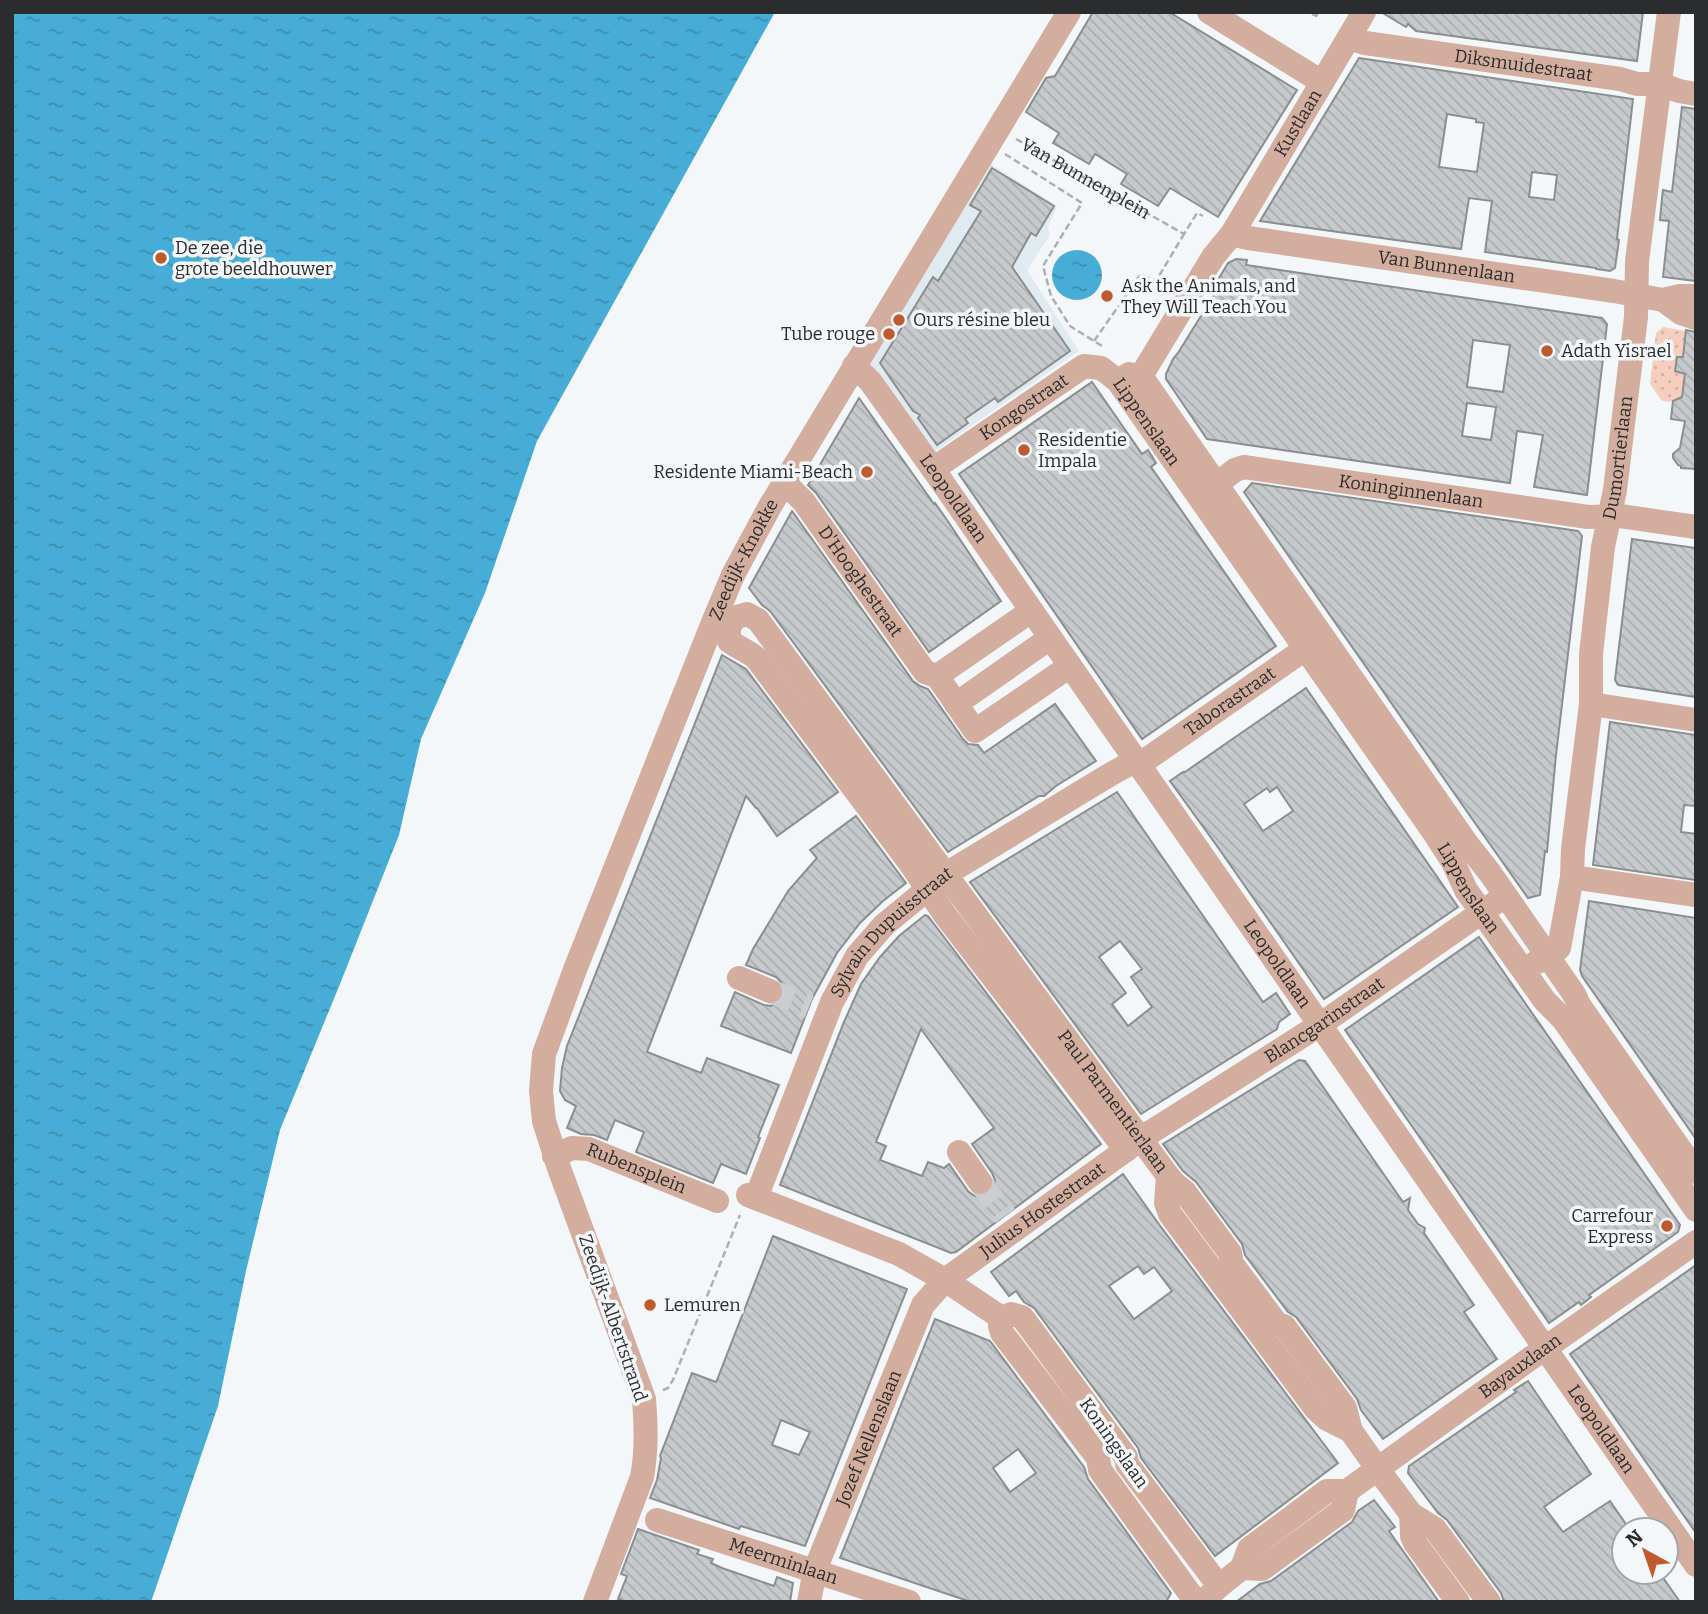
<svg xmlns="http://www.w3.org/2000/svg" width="1708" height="1614" viewBox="0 0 1708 1614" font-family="Bitter,serif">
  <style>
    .built { fill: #e0ebf1 }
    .grass { fill: url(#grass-dots) }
    .water { fill: url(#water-ripples) }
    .building { fill: url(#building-back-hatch); stroke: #8b8e8f; stroke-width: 2; fill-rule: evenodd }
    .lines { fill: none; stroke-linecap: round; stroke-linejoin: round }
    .minor-tunnel { stroke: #cbced0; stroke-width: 24; stroke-dasharray: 24 12; stroke-linecap: butt }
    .path { stroke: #adb0b2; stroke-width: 2.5; stroke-dasharray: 7 3.5; stroke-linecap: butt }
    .minor { stroke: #d3ad9e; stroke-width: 24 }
    .poi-dot { fill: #c0592d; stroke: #f3f7f9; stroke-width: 2.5 }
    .labels { text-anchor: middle; stroke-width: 7; stroke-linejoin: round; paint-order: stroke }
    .street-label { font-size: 18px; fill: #2b2c2d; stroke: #f3f7f9 }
    .poi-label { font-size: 18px; fill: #2b2c2d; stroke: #f3f7f9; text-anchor: start }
  </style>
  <defs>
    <pattern id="grass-dots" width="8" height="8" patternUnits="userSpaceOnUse" patternTransform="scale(1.75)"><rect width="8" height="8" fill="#f6cebe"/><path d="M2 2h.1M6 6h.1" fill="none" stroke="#d3b1a4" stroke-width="1.8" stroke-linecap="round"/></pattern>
    <pattern id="water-ripples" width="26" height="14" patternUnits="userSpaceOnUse" patternTransform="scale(1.75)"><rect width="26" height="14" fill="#47add6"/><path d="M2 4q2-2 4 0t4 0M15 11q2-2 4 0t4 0" fill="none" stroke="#3b8dae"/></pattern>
    <pattern id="building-back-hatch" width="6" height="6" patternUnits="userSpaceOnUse" patternTransform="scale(1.75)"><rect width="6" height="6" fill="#c7cacc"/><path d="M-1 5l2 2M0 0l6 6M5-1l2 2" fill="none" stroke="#abaeb0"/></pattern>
  </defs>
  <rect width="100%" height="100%" fill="#f3f7f9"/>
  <path class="built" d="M988,162L1057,206L1048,227L1050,235L1027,270L1079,351L933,453L867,360Z"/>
  <path class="grass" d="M1663,327L1696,333L1684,346L1683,357H1677L1675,371L1685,373L1682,399L1678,398L1676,402L1662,401L1650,384L1656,333Z"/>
  <g class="water">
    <path d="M12,12H775L537,441L485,593L421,739L399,835L340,984L280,1130L246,1271L218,1406L151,1602H12Z"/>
    <circle cx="1077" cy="275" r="25"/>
  </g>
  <g class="building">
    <path d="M1093,12H1169L1297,90L1218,217L1170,188L1158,206L1121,184L1127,174L1095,154L1089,164L1053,143L1059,133L1026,112L1046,78L1055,76Z"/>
    <path d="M1381,12H1643L1637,61L1416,31L1408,24L1406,27Z"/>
    <path d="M1359,58L1633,99L1617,239L1619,240L1615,268L1610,271L1596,269V268L1485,252L1492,201L1469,198L1461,249L1260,221ZM1447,114L1476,119V122L1484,123L1477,172L1439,167ZM1532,172L1557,175L1554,200L1529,197Z"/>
    <path d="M1682,107L1696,109V281L1663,277L1669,221L1660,220L1662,198L1663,190L1672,192Z"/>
    <path d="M992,168L1054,206L1036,236L1031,233L1012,267L1070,351L998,402L995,398L965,419L968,423L937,445L918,418L920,415L913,411L880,363L933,277L938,281L981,211L970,205Z"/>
    <path d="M1236,259L1247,260L1246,265L1602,318L1607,324L1587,495L1534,487L1543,435L1517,431L1510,483L1207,439L1166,379V374L1173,359L1178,353L1220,285L1216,283L1228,263ZM1473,340L1510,345L1503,392L1467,387ZM1467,403L1496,407L1491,440L1462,436Z"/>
    <path d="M1686,330L1696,332V469L1681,468V466L1678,465L1673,458V454L1680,448L1685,421L1671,419L1673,401L1682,397L1685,374L1675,371L1677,357H1683Z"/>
    <path d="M1092,382L1142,454L1148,450L1156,463L1151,467L1276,646L1142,739L959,474Z"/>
    <path d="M859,398L934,504L935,503L947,520L1001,601L929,652L816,493L808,485Z"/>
    <path d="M1252,483L1578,531L1582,536L1556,755L1547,852L1545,851L1540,895L1528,898L1475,823L1244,492Z"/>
    <path d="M792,511L913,681L920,686L928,689L963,739L968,744L978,745L984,753L1055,704L1096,761L1056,786L1044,796H1039L948,852L770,611L762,605L749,588Z"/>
    <path d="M1632,539L1696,548V697L1618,685L1615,680Z"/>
    <path d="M722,655L746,669L838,792L777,836L757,808H756L746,796L647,1052L701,1073L707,1058L779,1085L758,1137L760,1138L746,1174L721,1164L713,1183L636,1152L644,1132L615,1120L607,1140L594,1135L581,1134L567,1128L576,1106L565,1100L560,1091L562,1068L567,1046Z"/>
    <path d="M1306,688L1458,907L1324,999L1217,846L1170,781L1183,772H1185ZM1277,787L1293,811L1263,831L1244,804L1267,788L1270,792Z"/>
    <path d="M1610,722L1696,735V806L1684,805L1681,832L1696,834V880L1593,865Z"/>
    <path d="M1117,792L1263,1002L1276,993L1290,1014L1279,1022L1277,1029L1141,1114L970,882ZM1120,941L1142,969L1131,977L1152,1007L1128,1026L1112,1004L1126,993L1099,957Z"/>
    <path d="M856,816L906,883L883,901L860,923L837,953L812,999L791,1053L721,1026L735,992L764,1005L771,1006L778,1003L783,997L785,990L781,982L776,977L746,965L753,949L788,891L817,858L810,850Z"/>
    <path d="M1589,901L1696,918V1139L1582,976L1580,970Z"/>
    <path d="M925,915L928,916L1101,1144L956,1252L951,1253L780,1185L844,1022L861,984L880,957L899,936ZM921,1029L994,1128L972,1144L992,1173L995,1180L994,1188L988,1194L981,1197L973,1195L968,1191L949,1164L944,1168L928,1162L922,1176L880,1160L886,1146L876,1142Z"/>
    <path d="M1479,937L1680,1225L1678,1232L1589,1295L1591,1297L1581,1305L1579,1302L1549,1323L1345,1030Z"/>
    <path d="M1299,1060L1305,1061L1403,1202L1410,1198L1408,1210L1418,1224L1425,1228L1424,1233L1474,1305L1464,1312L1497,1359L1383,1439L1361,1410L1357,1399L1296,1317L1288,1312L1245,1255L1242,1244L1196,1182L1183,1171L1163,1144Z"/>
    <path d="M1123,1174L1158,1223L1338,1463L1215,1556L1141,1458L1138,1448L1034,1308L1024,1302L1016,1291L1009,1296L991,1272ZM1138,1266L1144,1274L1154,1267L1172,1291L1134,1319L1109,1286Z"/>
    <path d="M773,1236L907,1289L805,1546L741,1526L739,1529L650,1498L657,1480L661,1458L660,1456L692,1373L716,1382L717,1380ZM781,1420L810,1432L799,1455L772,1445Z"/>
    <path d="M1696,1265V1533L1570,1354Z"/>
    <path d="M935,1319L990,1341L1084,1467L1088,1479L1171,1593L1166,1602H971L840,1558ZM1018,1449L1036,1473L1010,1492L993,1468Z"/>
    <path d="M1528,1381L1591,1474L1544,1507L1563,1532L1610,1501L1630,1530H1624V1572H1659L1680,1602H1504L1501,1593L1447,1520L1438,1513L1408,1473L1409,1466L1516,1392L1514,1390Z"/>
    <path d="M1374,1500L1395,1527L1389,1531L1439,1602H1236L1260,1584L1271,1581L1352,1522L1358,1511Z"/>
    <path d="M638,1529L699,1550L697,1554L713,1559L711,1563L722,1568L774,1586L777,1577L793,1583L790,1602H625L618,1599L627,1576L621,1574Z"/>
  </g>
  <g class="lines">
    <g class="minor-tunnel">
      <path d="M770,991L809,1007"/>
      <path d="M980,1182L1005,1216"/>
    </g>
    <g class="path">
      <path d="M1312,14L1316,16L1319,12"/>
      <path id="s1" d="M1016,139L1184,234L1197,213L1203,216"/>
      <path d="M1005,154L1082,203L1043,266L1051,296L1070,326L1102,346"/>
      <path d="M1094,341L1141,274L1156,281L1184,234"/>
      <path d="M663,1390L668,1388L673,1380L740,1215"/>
    </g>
    <g class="minor">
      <path d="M1209,12L1322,82"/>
      <path id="s2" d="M1349,38L1365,43L1620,79L1637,84H1660L1679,91L1696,94"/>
      <path id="s3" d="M1232,234L1248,238L1614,291L1663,300L1680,296H1696"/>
      <path d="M1663,300L1681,313L1696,318"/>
      <path id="s4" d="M854,366L870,381L933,469L1696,1565"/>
      <path id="s5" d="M1141,376L1213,257L1232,234L1364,12"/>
      <path d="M1118,381L1129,374L1141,376L1468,845L1490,873L1574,994L1579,1005L1696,1172"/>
      <path id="s6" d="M933,469L1084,366L1101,368L1118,381L1433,831L1453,862L1466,890L1545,1001L1563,1019L1696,1210"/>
      <path id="s7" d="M785,483L804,502L925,672L937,676"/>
      <path id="s8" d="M1217,484L1235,470L1244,467L1588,517L1620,516L1696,527"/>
      <path d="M1031,611L937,676L975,731L1070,666"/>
      <path id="s9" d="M715,618L729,625L737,617L747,614L758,620L1168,1176L1174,1183L1184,1191L1230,1253L1232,1264L1277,1324L1284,1326L1345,1408L1351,1431L1377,1468L1411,1514L1435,1529L1489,1602"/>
      <path d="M729,625V641C738,648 749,651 757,659L910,863L945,915L1126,1150"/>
      <path d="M956,704L1050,638"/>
      <path d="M1591,704L1696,720"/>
      <path id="s10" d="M1137,764L1150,757L1318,640"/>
      <path d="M1572,877L1696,895"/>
      <path id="s11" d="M1535,963L1548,957L1559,948L1572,877L1573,849L1591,704V654L1603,547L1615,490L1636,317L1637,261L1669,12"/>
      <path d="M739,978L770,991"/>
      <path d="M959,1152L980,1182"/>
      <path id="s12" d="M554,1156L572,1148L589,1149L717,1201"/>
      <path d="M1168,1176L1166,1203L1170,1214L1316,1409L1327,1419L1351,1431"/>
      <path d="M748,1195L899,1254L945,1280L1003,1319"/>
      <path id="s13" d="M756,1198L832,1002L857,956L884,925L946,874L1111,774L1135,761"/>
      <path d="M1411,1514L1412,1536L1415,1543L1458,1602"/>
      <path id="s14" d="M657,1520L909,1602"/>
      <path d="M1242,1568L1262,1569L1343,1510L1347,1491"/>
      <path id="s15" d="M1207,1598L1219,1586L1242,1568L1249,1549L1327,1491H1347L1531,1358L1696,1242"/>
      <path id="s16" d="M595,1602L642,1477C647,1450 646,1426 644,1399L559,1168L544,1121L541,1091L544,1054L576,967L712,625L733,575L769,508L1069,12"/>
      <path id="s17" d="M809,1602L815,1570L923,1305L945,1280L1126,1150L1140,1139L1321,1024L1505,896"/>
      <path d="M1196,1602L1100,1470L1098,1458L1002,1333L1000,1326L1003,1319L1011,1314L1022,1317L1126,1457L1127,1464L1219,1586"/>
    </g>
  </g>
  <g class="poi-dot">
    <circle cx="161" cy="258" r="7"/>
    <circle cx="1107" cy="296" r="7"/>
    <circle cx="899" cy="320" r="7"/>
    <circle cx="889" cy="334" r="7"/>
    <circle cx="1547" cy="351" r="7"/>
    <circle cx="1024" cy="450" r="7"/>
    <circle cx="867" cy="472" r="7"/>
    <circle cx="1667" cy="1226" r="7"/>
    <circle cx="650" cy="1305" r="7"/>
  </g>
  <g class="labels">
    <g class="street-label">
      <text dy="6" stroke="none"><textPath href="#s2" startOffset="177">Diksmuidestraat</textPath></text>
      <text dy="6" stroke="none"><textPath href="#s5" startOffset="298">Kustlaan</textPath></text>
      <text dy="6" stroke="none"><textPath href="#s1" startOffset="80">Van Bunnenplein</textPath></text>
      <text dy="6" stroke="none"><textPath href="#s3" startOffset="217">Van Bunnenlaan</textPath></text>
      <text dy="6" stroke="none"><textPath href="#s6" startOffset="110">Kongostraat</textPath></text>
      <text dy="6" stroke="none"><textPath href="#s6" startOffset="271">Lippenslaan</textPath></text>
      <text dy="6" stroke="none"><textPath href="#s11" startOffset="523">Dumortierlaan</textPath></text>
      <text dy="6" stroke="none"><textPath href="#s8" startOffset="201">Koninginnenlaan</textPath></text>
      <text dy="6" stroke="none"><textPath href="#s4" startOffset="166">Leopoldlaan</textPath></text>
      <text dy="6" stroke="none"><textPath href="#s16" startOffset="1108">Zeedijk-Knokke</textPath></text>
      <text dy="6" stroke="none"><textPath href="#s7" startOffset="124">D'Hooghestraat</textPath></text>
      <text dy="6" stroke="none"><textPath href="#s10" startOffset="112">Taborastraat</textPath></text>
      <text dy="6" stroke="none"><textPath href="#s6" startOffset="838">Lippenslaan</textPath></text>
      <text dy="6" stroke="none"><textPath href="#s13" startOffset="303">Sylvain Dupuisstraat</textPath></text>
      <text dy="6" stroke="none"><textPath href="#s4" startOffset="733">Leopoldlaan</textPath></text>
      <text dy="6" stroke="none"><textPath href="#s17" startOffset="812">Blancgarinstraat</textPath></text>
      <text dy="6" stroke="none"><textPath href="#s9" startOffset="648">Paul Parmentierlaan</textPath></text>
      <text dy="6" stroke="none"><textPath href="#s12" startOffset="88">Rubensplein</textPath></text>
      <text dy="6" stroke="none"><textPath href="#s17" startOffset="472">Julius Hostestraat</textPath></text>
      <text transform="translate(613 1318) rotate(71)" y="6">Zeedijk-Albertstrand</text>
      <text dy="6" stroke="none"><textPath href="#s15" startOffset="397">Bayauxlaan</textPath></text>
      <text dy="6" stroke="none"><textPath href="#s4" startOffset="1300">Leopoldlaan</textPath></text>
      <text dy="6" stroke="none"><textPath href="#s17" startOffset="175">Jozef Nellenslaan</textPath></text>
      <text transform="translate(1114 1443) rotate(55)" y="6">Koningslaan</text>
      <text dy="6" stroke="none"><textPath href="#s14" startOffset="133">Meerminlaan</textPath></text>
    </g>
    <g class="poi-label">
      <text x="175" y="254">De zee, die<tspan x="175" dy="21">grote beeldhouwer</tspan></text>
      <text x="1121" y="292">Ask the Animals, and<tspan x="1121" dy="21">They Will Teach You</tspan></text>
      <text x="913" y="326">Ours résine bleu</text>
      <text x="875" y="340" text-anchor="end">Tube rouge</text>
      <text x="1561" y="357">Adath Yisrael</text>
      <text x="1038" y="446">Residentie<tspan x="1038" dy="21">Impala</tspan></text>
      <text x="853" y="478" text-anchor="end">Residente Miami-Beach</text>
      <text x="1653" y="1222" text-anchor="end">Carrefour<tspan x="1653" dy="21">Express</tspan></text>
      <text x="664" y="1311">Lemuren</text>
    </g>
  </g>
  <rect width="1708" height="1614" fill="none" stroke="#2b2c2d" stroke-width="28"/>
  <g transform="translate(1645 1551) rotate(320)"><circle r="33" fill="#f3f7f9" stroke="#a3a6a7" stroke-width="2"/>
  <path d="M0-5L12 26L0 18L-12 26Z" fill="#c0592d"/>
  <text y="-10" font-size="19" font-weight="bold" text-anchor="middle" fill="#2b2c2d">N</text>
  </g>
</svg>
